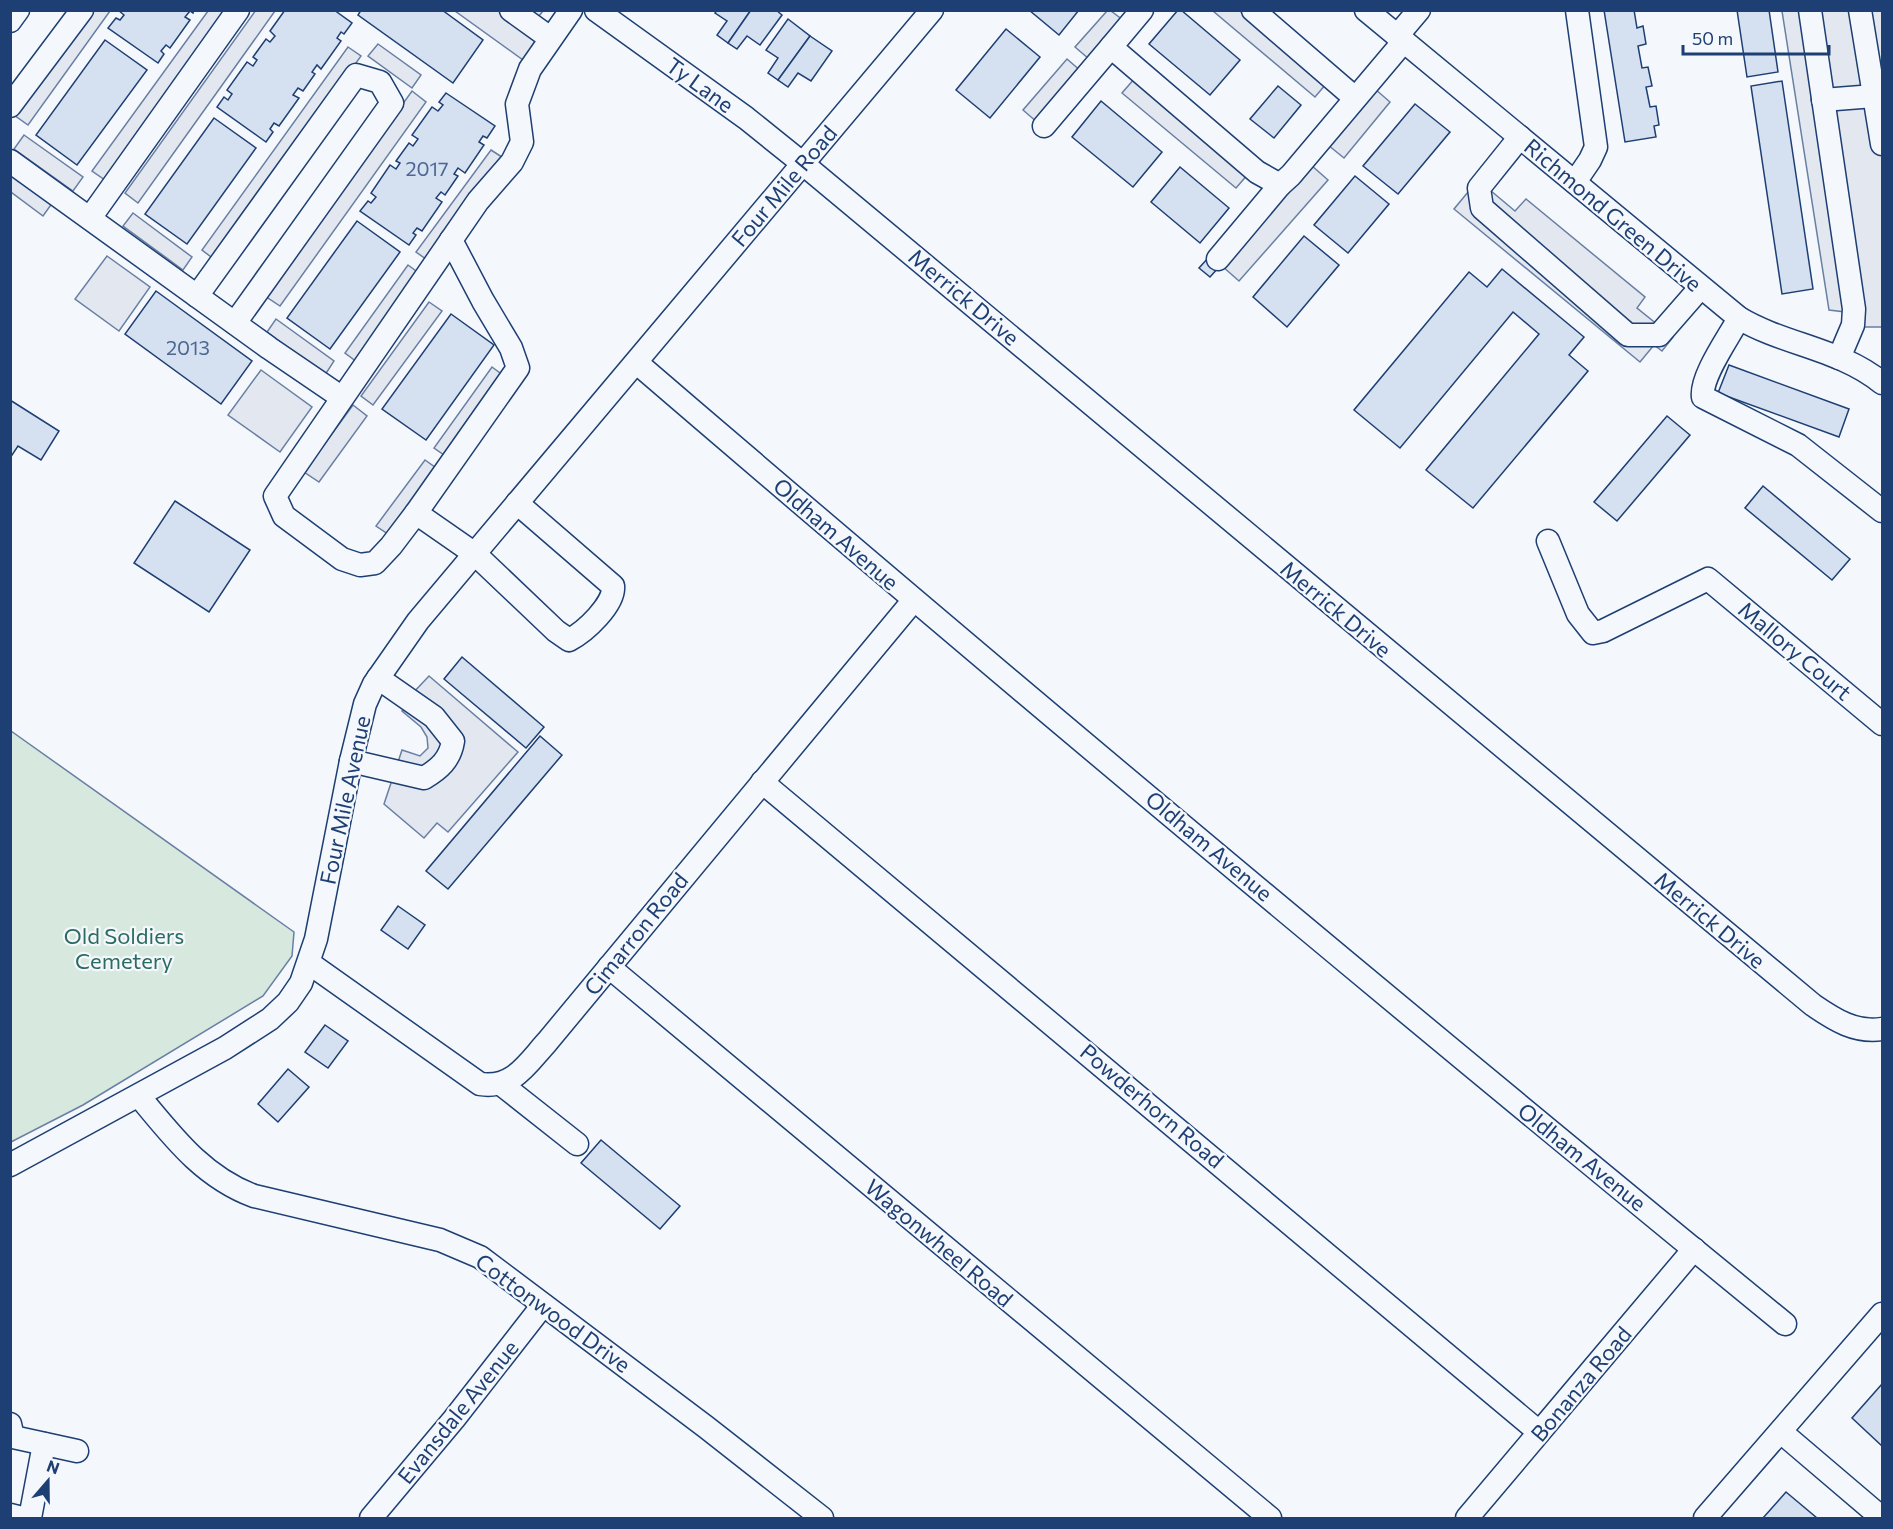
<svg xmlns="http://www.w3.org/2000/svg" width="1893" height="1529" viewBox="0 0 1893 1529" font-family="Commissioner,sans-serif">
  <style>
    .green { fill: #d7e8df; stroke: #687fa3; stroke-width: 1.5 }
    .parking { fill: #e3e8f0; stroke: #687fa3; stroke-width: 1.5 }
    .building { fill: #d5e0f0; stroke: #1d3f73; stroke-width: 1.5 }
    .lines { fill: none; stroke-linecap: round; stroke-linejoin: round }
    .minor-casing { stroke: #1d3f73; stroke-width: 25 }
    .minor { stroke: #f4f7fb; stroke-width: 22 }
    .labels { text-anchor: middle; stroke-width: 4.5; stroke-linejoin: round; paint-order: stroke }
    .number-label { font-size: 20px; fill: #4b6792 }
    .street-label { font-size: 22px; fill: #1d3f73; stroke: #f4f7fb }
    .park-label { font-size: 22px; fill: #2c6c60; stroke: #f4f7fb }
  </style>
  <rect width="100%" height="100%" fill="#f4f7fb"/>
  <path class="green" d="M11,731L294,932L292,956L263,996L83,1105L11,1142Z"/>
  <g class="parking">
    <path d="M256,10L275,11L138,203L125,193Z"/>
    <path d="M89,11H110L28,125L14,115Z"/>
    <path d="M208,11H228L105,180L92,171Z"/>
    <path d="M455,11H543L535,21L545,29L523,60Z"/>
    <path d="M1107,11H1111L1123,20L1089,59L1075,47Z"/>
    <path d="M1213,11H1240L1326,84L1315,97Z"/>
    <path d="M1782,11H1882V327H1844L1845,312L1829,310Z"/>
    <path d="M378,44L421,75L412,88L368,56Z"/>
    <path d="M348,47L361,56L215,260L202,250Z"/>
    <path d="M1067,59L1082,72L1038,123L1023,110Z"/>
    <path d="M1135,78L1249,173L1236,188L1122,93Z"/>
    <path d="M1375,89L1390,102L1344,158L1328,145Z"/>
    <path d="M412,91L426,102L280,306L265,296Z"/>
    <path d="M24,135L83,177L73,191L14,149Z"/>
    <path d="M491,150L505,159L430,262L416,252Z"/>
    <path d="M1311,165L1328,180L1239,281L1222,266Z"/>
    <path d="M11,172L53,202L43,216L11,192Z"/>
    <path d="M1478,180L1515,211L1526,199L1645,297L1637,308L1673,337L1662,351L1654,345L1640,362L1454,209Z"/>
    <path d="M133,213L192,257L183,270L123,226Z"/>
    <path d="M107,256L150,287L119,331L75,299Z"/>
    <path d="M408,265L420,274L357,362L345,353Z"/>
    <path d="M429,302L442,311L373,405L361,396Z"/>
    <path d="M276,319L334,361L325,375L267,332Z"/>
    <path d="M492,367L504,376L447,457L434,448Z"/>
    <path d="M261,370L312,407L280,452L228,415Z"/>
    <path d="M353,405L367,416L319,482L304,472Z"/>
    <path d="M425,460L439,470L391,536L376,526Z"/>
    <path d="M429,676L518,752L448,832L437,823L424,838L384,804L402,750L420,756L428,748L427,737L421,727L402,711L413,693Z"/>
  </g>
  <g class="building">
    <path d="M194,10L193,13L190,11L185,17L190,20L170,48L166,45L161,51L164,54L158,63L108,28L116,18L120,20L124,15L118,10Z"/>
    <path d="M285,10H334L352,23L344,34L341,32L337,38L341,41L321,69L317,65L312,72L315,74L303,91L298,88L293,95L299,98L279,126L274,123L270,129L273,132L266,142L217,107L224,97L228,100L232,94L227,90L247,62L253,66L257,60L253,57L266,39L270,42L275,36L270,31Z"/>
    <path d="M361,10H442L483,40L453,83L358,15Z"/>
    <path d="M717,10H751L728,43L717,35L727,21L715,13Z"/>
    <path d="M751,10H776L782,15L760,45L747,36L737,49L728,43Z"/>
    <path d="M1029,10H1079L1059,35Z"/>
    <path d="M1178,10H1181L1240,60L1210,95L1149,44Z"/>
    <path d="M1604,10H1634L1637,28L1643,26L1646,44L1638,46L1642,68L1648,67L1652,86L1646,87L1650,107L1656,106L1659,125L1654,126L1656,137L1625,142Z"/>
    <path d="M1737,10H1769L1778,72L1747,77Z"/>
    <path d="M788,19L810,36L778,80L768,73L778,58L766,50Z"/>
    <path d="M1006,29L1040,57L990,118L956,90Z"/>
    <path d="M810,36L832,51L811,81L798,73L788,87L778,80Z"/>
    <path d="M105,40L147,70L77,165L36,135Z"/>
    <path d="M1782,81L1813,289L1782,294L1751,86Z"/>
    <path d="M1278,86L1301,105L1274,138L1250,119Z"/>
    <path d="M446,93L495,126L487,138L483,136L479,142L484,145L465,173L458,168L454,174L458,176L445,195L441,192L436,198L442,202L422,231L417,228L413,233L416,235L409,245L360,211L368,201L371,203L376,197L371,193L390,165L396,169L400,163L396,161L409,143L413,146L418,139L412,135L432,107L438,111L443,105L439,102Z"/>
    <path d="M1101,101L1162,152L1133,187L1072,137Z"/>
    <path d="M1415,104L1450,132L1398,194L1363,166Z"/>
    <path d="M214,118L256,148L187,244L145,214Z"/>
    <path d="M1180,167L1229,208L1200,243L1151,202Z"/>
    <path d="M1355,176L1389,204L1348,253L1314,225Z"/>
    <path d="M357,221L400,252L330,349L287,318Z"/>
    <path d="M1304,236L1339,265L1287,327L1253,297Z"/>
    <path d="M1209,257L1219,267L1210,277L1199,268Z"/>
    <path d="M1502,269L1584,337L1569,355L1588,371L1473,508L1426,470L1539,334L1513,312L1400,448L1354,410L1469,272L1487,287Z"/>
    <path d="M156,291L252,361L221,404L125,334Z"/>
    <path d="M451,314L494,345L426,440L382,409Z"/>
    <path d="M1729,365L1849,409L1839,437L1718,393Z"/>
    <path d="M10,400L59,431L41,460L18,446L10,458Z"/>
    <path d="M1667,416L1690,435L1617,521L1594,502Z"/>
    <path d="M1763,486L1850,559L1832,580L1745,508Z"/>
    <path d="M175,501L250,550L209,612L134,563Z"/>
    <path d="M462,657L544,727L526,748L444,679Z"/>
    <path d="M540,736L562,755L448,889L426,871Z"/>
    <path d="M398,906L425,925L408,949L381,930Z"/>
    <path d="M325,1025L348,1041L328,1068L305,1052Z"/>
    <path d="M288,1069L309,1087L278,1122L258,1104Z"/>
    <path d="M601,1140L680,1206L660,1229L581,1163Z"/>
    <path d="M1882,1384V1446L1852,1418Z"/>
    <path d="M1786,1492L1817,1518H1763Z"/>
  </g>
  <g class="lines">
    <defs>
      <g id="minor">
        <path d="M511,10L550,38"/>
        <path d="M596,10L746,118L802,163L1813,1005C1835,1020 1855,1033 1882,1029"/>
        <path d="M1142,10L1111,47L1257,172L1280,185L1291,175L1404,41"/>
        <path d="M1253,10L1355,98"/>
        <path d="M1366,10L1739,318C1784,345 1841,349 1882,383"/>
        <path d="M1810,10L1854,309L1853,325L1839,358"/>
        <path d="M1860,10L1882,144"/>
        <path d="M10,21L18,10"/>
        <path d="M1397,36L1419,10"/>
        <path d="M1823,100L1874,96"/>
        <path d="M10,106L82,10"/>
        <path d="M1044,126L1111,47"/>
        <path d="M1520,137L1479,188L1482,208L1628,335H1659L1700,288"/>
        <path d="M10,161L269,348L341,397"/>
        <path d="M1575,182L1590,160L1596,147L1577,10"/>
        <path d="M90,218L238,10"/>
        <path d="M1218,259L1280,185"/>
        <path d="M197,296L356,75L380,82L392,103L235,323"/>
        <path d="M1739,318C1729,337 1700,377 1703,397L1798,445L1882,511"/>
        <path d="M637,363C1015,688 1399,1008 1785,1324"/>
        <path d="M517,503L613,586C615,604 585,632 569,640L556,631L475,554L416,513L391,546L375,563L360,565L342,559L284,516L275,496L478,201L512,162L522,142L517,104L530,69L571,10"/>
        <path d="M416,513L518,368L511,348L483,301L451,240"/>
        <path d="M1548,541L1578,614L1593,633L1603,631L1708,579L1882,724"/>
        <path d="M351,761L424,778C439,769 450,760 453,741L434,717L378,678"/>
        <path d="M762,782L1539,1432"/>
        <path d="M309,963L480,1084C513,1089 527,1064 547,1042L913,601"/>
        <path d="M609,967L1270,1518"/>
        <path d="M501,1084L577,1144"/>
        <path d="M139,1096C173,1137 203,1177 254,1196L440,1240L480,1257L706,1427L822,1518"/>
        <path d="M10,1165L225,1048L270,1019L288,1002L301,983L316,939L351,761L365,704L374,684L418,621L932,10"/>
        <path d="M10,1424L13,1437L77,1451"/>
        <path d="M1781,1432L1882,1518"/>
        <path d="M10,1515L22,1518"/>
        <path d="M30,1518L44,1444"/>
        <path d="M371,1518L454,1419L543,1305"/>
        <path d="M1467,1518L1694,1249"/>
        <path d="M1705,1518L1882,1314"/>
      </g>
    </defs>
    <use href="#minor" class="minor-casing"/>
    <use href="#minor" class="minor"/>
  </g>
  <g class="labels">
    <g class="number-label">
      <text x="427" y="176">2017</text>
      <text x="188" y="355">2013</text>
    </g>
    <g class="street-label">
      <text transform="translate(700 85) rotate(36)" y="8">Ty Lane</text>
      <text transform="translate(784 186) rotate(-50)" y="8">Four Mile Road</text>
      <text transform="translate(1613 215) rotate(40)" y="8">Richmond Green Drive</text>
      <text transform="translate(964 297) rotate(40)" y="8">Merrick Drive</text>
      <text transform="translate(836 534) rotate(41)" y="8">Oldham Avenue</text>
      <text transform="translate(1336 609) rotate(40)" y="8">Merrick Drive</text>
      <text transform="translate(1795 651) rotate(40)" y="8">Mallory Court</text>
      <text transform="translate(345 800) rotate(-78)" y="8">Four Mile Avenue</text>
      <text transform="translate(1209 846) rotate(40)" y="8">Oldham Avenue</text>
      <text transform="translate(1710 920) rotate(40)" y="8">Merrick Drive</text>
      <text transform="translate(636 934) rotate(-51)" y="8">Cimarron Road</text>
      <text transform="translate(1152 1106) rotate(40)" y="8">Powderhorn Road</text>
      <text transform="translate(1582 1157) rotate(39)" y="8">Oldham Avenue</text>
      <text transform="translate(939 1243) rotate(40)" y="8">Wagonwheel Road</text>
      <text transform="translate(553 1313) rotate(36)" y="8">Cottonwood Drive</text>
      <text transform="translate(1581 1384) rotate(-50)" y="8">Bonanza Road</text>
      <text transform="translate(458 1412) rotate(-51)" y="8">Evansdale Avenue</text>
    </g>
    <g class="park-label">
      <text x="124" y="944">Old Soldiers<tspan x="124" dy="25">Cemetery</tspan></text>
    </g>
  </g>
  <rect width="1893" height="1529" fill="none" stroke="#1d3f73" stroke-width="24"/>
  <g transform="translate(48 1481) rotate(20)" stroke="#f4f7fb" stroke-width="4.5" paint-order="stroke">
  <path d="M0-4.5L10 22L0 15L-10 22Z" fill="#1d3f73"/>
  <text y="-9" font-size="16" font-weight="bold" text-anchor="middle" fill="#1d3f73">N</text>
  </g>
  <path d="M1683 45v9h146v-9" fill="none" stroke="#1d3f73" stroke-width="3"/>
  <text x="1692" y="45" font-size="18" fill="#1d3f73" stroke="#f4f7fb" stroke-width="4.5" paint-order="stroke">50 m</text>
</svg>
